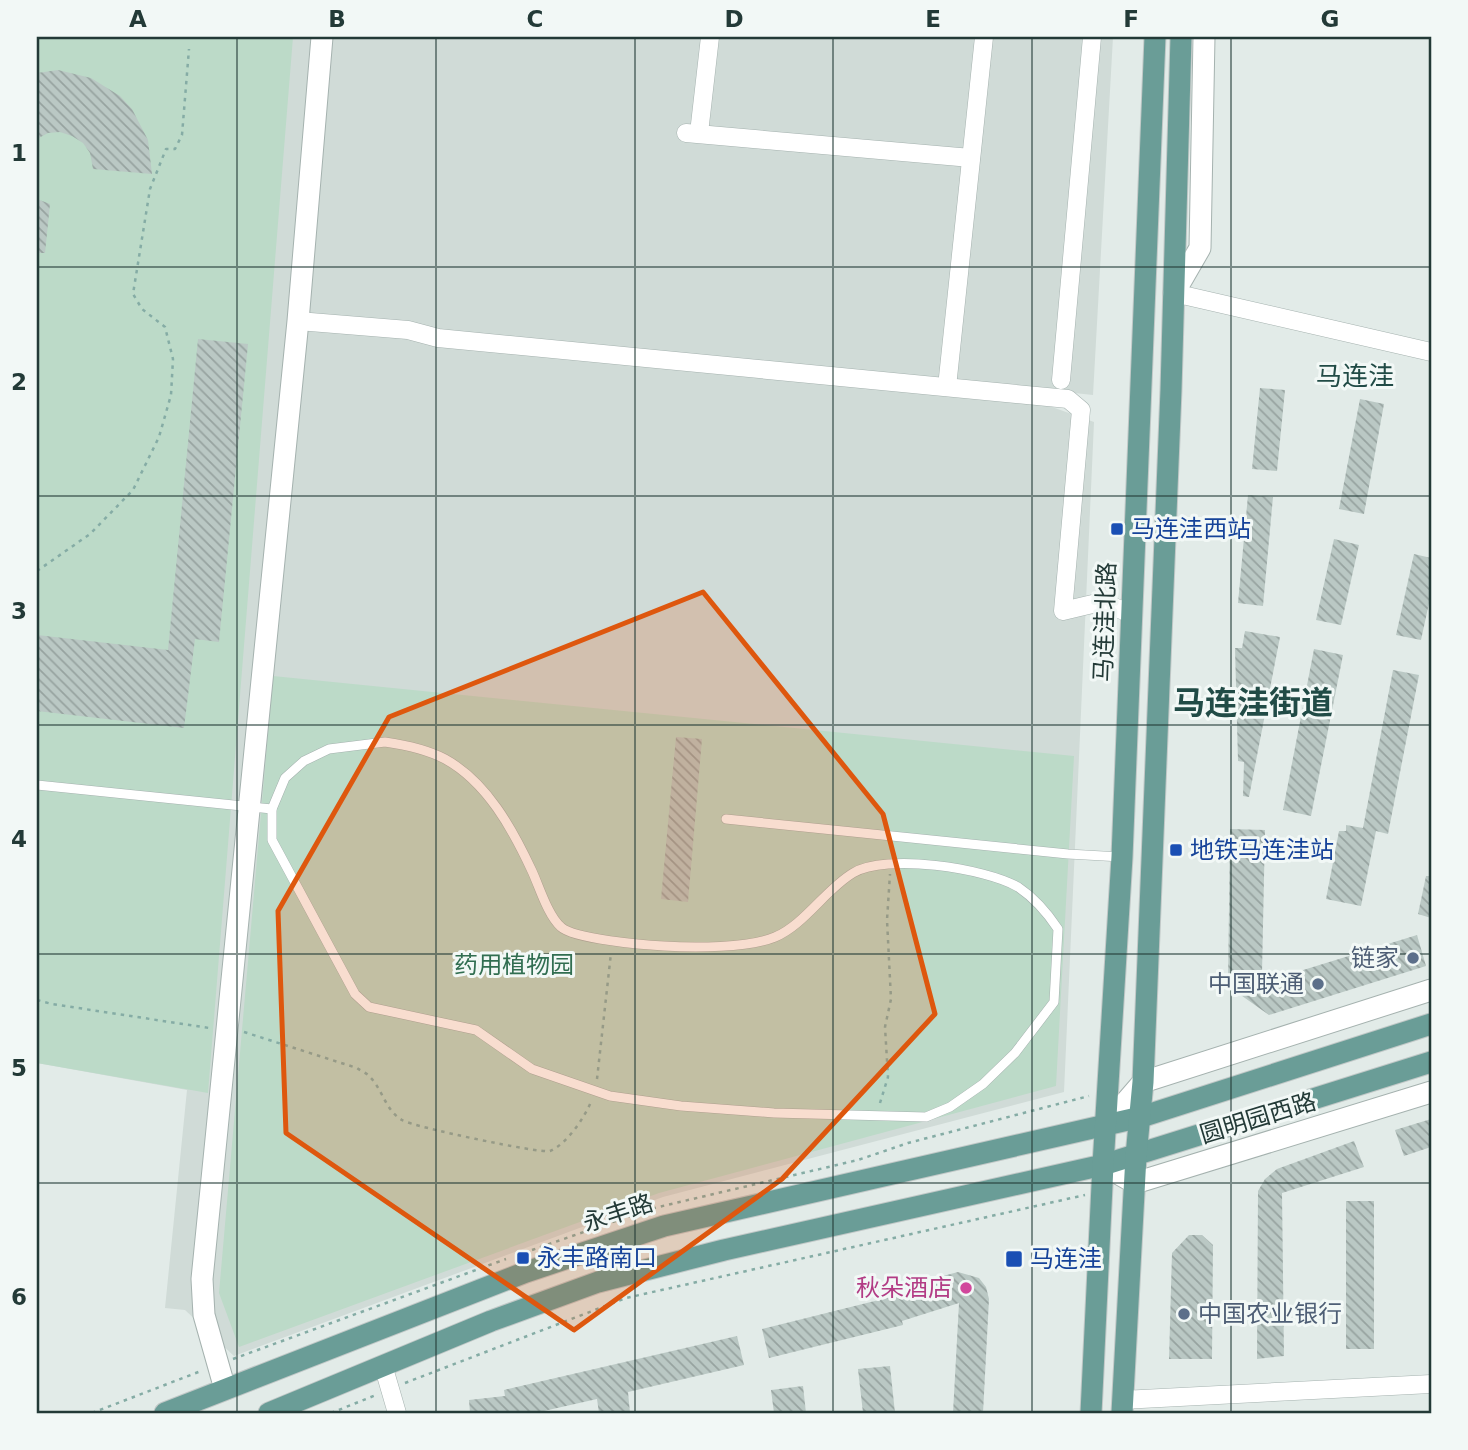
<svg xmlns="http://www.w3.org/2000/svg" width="1468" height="1450" viewBox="0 0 1468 1450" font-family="'DejaVu Sans','Noto Sans SC',sans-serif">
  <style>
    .built { fill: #d0dbd7 }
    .green { fill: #bcdac8 }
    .building { fill: url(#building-back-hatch) }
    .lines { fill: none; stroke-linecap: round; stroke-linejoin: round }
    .service-casing { stroke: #a5b2af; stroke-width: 10 }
    .minor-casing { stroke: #a5b2af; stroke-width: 19 }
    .tertiary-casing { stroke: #a5b2af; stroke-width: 23 }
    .primary-casing { stroke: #c1c8c7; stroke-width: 23 }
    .path { stroke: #85aca5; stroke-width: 2.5; stroke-dasharray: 3.5 5; stroke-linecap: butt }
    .service { stroke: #fff; stroke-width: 9 }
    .minor { stroke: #fff; stroke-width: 18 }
    .tertiary { stroke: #fff; stroke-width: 21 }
    .primary { stroke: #6a9d97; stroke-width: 21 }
    .marked { fill: #de570e; fill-opacity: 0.2; stroke: #de570e; stroke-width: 5; stroke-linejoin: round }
    .grid { fill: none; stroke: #233a37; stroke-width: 2; stroke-opacity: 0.55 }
    .transit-dot { fill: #1a4fb4; stroke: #f2f8f6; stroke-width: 2.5 }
    .service-dot { fill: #5c6f8a; stroke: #f2f8f6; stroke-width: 2.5 }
    .hotel-dot { fill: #d1479c; stroke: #f2f8f6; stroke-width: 2.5 }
    .labels { text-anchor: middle; stroke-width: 6; stroke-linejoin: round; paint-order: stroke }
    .transit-label { font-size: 24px; fill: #164399; stroke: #f2f8f6; text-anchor: start }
    .street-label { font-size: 24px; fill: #233a37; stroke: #f2f8f6 }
    .service-label { font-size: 24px; fill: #4e5e75; stroke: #f2f8f6; text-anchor: end }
    .park-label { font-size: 24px; fill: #316e51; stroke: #f2f8f6 }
    .hotel-label { font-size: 24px; fill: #b23c85; stroke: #f2f8f6; text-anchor: end }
    .neighbourhood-label { font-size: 26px; fill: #214b46; stroke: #f2f8f6 }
    .district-label { font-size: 32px; font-weight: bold; fill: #214b46; stroke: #f2f8f6 }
    .neatline { fill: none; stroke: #233a37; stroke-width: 2.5 }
    .grid-label { font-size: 23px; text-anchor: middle; font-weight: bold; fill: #233a37 }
  </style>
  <defs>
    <pattern id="building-back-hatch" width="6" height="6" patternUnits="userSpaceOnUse" patternTransform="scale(1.75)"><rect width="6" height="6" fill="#bac8c4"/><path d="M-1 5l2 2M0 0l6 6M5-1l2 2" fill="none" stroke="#97a3a0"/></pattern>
  </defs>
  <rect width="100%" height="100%" fill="#e2ebe8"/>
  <path class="built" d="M37,37H1113L1093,395L1065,392L1038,402L1094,422L1064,1092L663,1197L234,1356L185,1310L165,1308L187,1090L37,1063Z"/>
  <g class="green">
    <path d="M37,37H293L208,1093L37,1063Z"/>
    <path d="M273,676L1074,756L1056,1086L659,1193L239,1347L219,1293Z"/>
  </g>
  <g class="building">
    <path d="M58,70L91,78L120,96L132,109L148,140L152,174L93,169L90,153L83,143L72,136L60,132L48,133L37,139V73Z"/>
    <path d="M37,199L50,204L45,253H37Z"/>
    <path d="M198,339L248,344L219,642L195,639L184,728L37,711V635L168,650Z"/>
    <path d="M1260,388L1285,390L1277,471L1252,469Z"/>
    <path d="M1360,399L1384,404L1364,514L1339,509Z"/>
    <path d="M1248,495L1273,497L1263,606L1238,603Z"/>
    <path d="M1334,539L1359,545L1341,625L1316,620Z"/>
    <path d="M1414,554L1431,558V594L1421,640L1396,635Z"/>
    <path d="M1245,631L1280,637L1249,797L1243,796L1244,762L1238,761L1235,648H1242Z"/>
    <path d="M1314,649L1343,655L1311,816L1283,810Z"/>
    <path d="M1393,670L1419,675L1388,834L1376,831L1361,906L1326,899L1339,831H1346V825L1363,828Z"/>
    <path d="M676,737L702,739L688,902L661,899Z"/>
    <path d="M1230,829L1265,830L1262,973L1274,979L1417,935L1426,966L1269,1015L1228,986Z"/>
    <path d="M1426,876H1431V918L1418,914Z"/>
    <path d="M1431,1119V1147L1404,1156L1395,1130Z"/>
    <path d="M1354,1141L1364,1167L1282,1193L1284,1356L1257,1359L1258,1191L1265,1179L1277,1169Z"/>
    <rect x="1346" y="1201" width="28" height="148"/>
    <path d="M1189,1235H1202L1213,1245L1212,1359H1169L1172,1253Z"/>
    <path d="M958,1272L979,1278L986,1287L989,1299L983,1413H953L959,1303L902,1321L903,1325L769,1358L762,1329L911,1292L909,1285Z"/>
    <path d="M737,1336L744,1365L628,1392L630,1413H599L597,1399L535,1413H470L469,1400L505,1396L504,1390Z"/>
    <path d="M890,1366L895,1413H863L858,1369Z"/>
    <path d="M803,1386L806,1413H774L771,1390Z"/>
  </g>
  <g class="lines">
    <defs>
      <g id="service">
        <path d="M385,742C406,745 426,749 445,759C487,782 513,830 532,871C539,886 548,916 561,927C574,939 644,945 664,946C694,948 748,948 775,937C804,925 826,889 853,873C886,853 985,868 1018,887C1033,897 1048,914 1058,929L1054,1002L1015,1053L983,1084L950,1107L926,1117L774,1113L681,1106L610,1096L532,1069L476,1030L369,1007L355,994L272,840V809L285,778L304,761L329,749Z"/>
        <path d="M37,785L272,809"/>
        <path d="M726,819L1068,854L1121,857"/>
      </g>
      <g id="minor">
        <path d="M686,133L971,158"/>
        <path d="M699,133L710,37"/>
        <path d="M1174,293L1431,352"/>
        <path d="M298,321L408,330L438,338L1068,399L1081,410L1063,611L1101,602L1132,614"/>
        <path d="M1061,380L1092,37"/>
        <path d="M947,387L984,37"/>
        <path d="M383,1365L397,1413"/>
        <path d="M1122,1400L1431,1384"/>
      </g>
      <g id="tertiary">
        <path d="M1174,293L1200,248L1204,37"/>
        <path d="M1105,1126L1143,1082L1431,990"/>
        <path d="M1103,1165L1135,1183L1431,1092"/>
        <path d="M225,1389L204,1315L202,1279L298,321L322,37"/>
      </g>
      <g id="primary">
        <path d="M165,1413L526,1272L664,1226L1141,1117L1431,1024"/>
        <path d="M269,1413L491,1321L598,1282L724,1250L1103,1165L1431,1062"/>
        <path d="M1091,1413L1103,1165L1122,857L1155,37"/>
        <path d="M1122,1413L1136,1156L1143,1082L1171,390L1181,37"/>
      </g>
    </defs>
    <use href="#service" class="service-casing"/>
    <use href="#minor" class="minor-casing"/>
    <use href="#tertiary" class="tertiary-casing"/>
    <use href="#primary" class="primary-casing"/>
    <g class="path">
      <path d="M37,571L90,534L133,490L159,437L171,395L173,359L165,327L142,309L133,294L150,189L166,149H175L182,135L189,49"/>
      <path d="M37,1000L52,1004L209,1028"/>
      <path d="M244,1032L357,1068C361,1071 367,1073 370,1077C383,1090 385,1110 402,1120C413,1127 542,1154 550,1151C567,1144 584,1118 591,1102"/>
      <path d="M597,1079L611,953"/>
      <path d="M880,1103L888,1077L885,1027L891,999L887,920L890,874"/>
      <path d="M532,1250L650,1209L858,1160L908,1143L1089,1096"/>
      <path d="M233,1359L506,1259"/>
      <path d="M405,1383L626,1298L1085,1195"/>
      <path d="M92,1413L201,1371"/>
      <path d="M331,1413L376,1395"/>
    </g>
    <use href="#service" class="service"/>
    <use href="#minor" class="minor"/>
    <use href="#tertiary" class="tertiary"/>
    <use href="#primary" class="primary"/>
  </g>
  <path class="marked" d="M703,592L883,814L935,1014L782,1179L574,1330L286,1133L278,911L389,717Z"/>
  <path class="grid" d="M237,37V1413M436,37V1413M635,37V1413M833,37V1413M1032,37V1413M1231,37V1413M37,267H1431M37,496H1431M37,725H1431M37,954H1431M37,1183H1431"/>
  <g class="transit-dot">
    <rect x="1110" y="522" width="14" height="14" rx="3.5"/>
    <rect x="1169" y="843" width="14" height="14" rx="3.5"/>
    <rect x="516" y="1251" width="14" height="14" rx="3.5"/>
    <rect x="1005" y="1250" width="18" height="18" rx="3.5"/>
  </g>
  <g class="service-dot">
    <circle cx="1413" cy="958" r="7"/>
    <circle cx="1318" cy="984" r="7"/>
    <circle cx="1184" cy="1314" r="7"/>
  </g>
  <circle class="hotel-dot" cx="966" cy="1288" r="7"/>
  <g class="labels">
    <g class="transit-label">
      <text x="1131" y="537">马连洼西站</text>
      <text x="1190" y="858">地铁马连洼站</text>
      <text x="537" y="1266">永丰路南口</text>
      <text x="1030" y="1267">马连洼</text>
    </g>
    <g class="street-label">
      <text transform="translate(1105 622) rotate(-88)" y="8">马连洼北路</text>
      <text transform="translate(1258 1118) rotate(-17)" y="8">圆明园西路</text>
      <text transform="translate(618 1213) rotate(-18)" y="8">永丰路</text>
    </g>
    <g class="service-label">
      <text x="1399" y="966">链家</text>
      <text x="1304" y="992">中国联通</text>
      <text x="1198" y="1322" text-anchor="start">中国农业银行</text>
    </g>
    <g class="park-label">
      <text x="514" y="973">药用植物园</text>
    </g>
    <g class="hotel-label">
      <text x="952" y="1296">秋朵酒店</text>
    </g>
    <g class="neighbourhood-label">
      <text x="1355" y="385">马连洼</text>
    </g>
    <g class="district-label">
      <text x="1253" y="714">马连洼街道</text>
    </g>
  </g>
  <rect width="1468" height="1450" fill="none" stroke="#f2f8f6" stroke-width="77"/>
  <rect x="38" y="38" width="1392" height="1374" class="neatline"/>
  <g class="grid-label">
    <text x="138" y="27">A</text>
    <text x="337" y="27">B</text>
    <text x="535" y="27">C</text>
    <text x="734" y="27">D</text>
    <text x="933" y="27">E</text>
    <text x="1131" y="27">F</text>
    <text x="1330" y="27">G</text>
    <text x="19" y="161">1</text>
    <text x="19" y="390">2</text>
    <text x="19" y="619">3</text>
    <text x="19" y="847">4</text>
    <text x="19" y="1076">5</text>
    <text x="19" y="1305">6</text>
  </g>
</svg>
